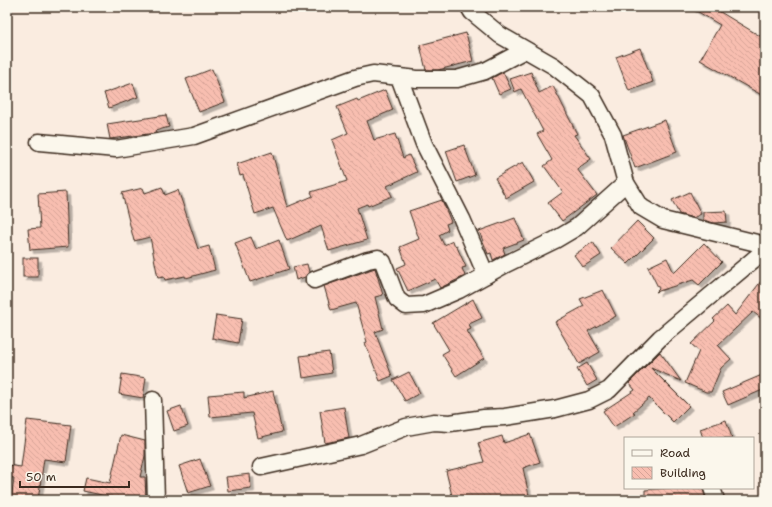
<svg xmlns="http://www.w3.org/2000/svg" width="772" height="507" viewBox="0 0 772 507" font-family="'Shantell Sans',sans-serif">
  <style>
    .building { fill: url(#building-back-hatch); stroke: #3b2a1e; filter: url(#shadow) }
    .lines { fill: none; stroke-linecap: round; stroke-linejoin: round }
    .street-casing { stroke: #3b2a1e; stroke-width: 19 }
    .street { stroke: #fbf7ec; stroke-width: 16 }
  </style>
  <defs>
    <pattern id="building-back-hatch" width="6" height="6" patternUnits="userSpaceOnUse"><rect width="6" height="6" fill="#f8beb0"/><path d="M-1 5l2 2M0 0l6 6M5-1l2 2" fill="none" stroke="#d6a397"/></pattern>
    <filter id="shadow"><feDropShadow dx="3.5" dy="3.5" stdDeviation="0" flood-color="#0004"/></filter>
  </defs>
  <rect width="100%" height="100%" fill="#faece0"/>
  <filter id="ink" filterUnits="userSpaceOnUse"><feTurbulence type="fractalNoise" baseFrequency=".025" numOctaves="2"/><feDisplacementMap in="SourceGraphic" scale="8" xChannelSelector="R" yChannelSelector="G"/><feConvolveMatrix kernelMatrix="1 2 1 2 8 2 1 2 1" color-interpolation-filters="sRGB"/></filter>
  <g filter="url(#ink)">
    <g class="building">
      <path d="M690,7H712L765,39V97L700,60L720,25Z"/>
      <path d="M466,33L473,61L438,70H426L420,45Z"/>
      <path d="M640,48L653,82L629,91L616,57Z"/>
      <path d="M212,69L225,102L199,112L186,79Z"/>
      <path d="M503,72L511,89L499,94L492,78Z"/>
      <path d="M531,72L539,93L553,86L577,134L574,135L591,159L577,169L597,195L562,221L548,203L563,192L544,166L552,160L537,134L543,131L521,89L515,92L510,79Z"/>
      <path d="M133,83L138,97L109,108L104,93Z"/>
      <path d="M385,90L393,110L367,121L374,140L395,134L403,158L409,155L417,172L387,186L392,196L368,206L367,204L357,208L367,240L329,251L321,226L287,241L273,208L255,214L243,175L240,176L237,164L272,152L287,207L313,196L311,192L347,181L332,140L348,133L337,107L357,99L358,101Z"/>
      <path d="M166,115L169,127L155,131L156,133L110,139L107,124Z"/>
      <path d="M665,120L677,152L635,168L623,135Z"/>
      <path d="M464,145L475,175L457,182L446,151Z"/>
      <path d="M523,162L534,182L506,198L495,178Z"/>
      <path d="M162,187L165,195L178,190L198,249L209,246L215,270L186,278L185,276L165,280L164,277L158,278L150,237L134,241L122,193L143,188L145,193Z"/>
      <path d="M66,192L68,247L30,250L28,229L40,228L38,194Z"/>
      <path d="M690,192L701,214L693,218L679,214L672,200Z"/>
      <path d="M442,200L451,222L446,224L448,230L439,235L444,245L453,241L455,246L456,245L466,267L462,268L465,276L440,288L435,279L408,291L397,268L406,264L400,247L419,239L409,211Z"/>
      <path d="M726,211L727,222L714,223L703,220V212Z"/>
      <path d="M515,218L524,240L503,248L505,254L493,260L491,253L488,254L479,231Z"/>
      <path d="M637,221L654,238L628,264L611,248Z"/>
      <path d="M251,237L256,249L279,240L289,269L250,282L235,243Z"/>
      <path d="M593,242L601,255L583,267L574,255Z"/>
      <path d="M704,243L722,262L699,285L693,280L656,292L659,289L648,267L667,258L674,273Z"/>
      <rect x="23" y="258" width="15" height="19"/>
      <path d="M307,264L309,272L305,277L296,280L293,267Z"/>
      <path d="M375,268L383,295L375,297L383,329L375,332L392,376L380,381L365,343L367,342L356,303L331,310L324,286Z"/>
      <path d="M765,276V321L753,312L718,345L731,359L721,368L711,392H706L685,383L699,351L691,344L715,321L713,319L727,306L735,315Z"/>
      <path d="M603,290L616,316L588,331L600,352L579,364L555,322L584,306L580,299Z"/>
      <path d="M473,299L482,318L469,324L471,329L467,331L484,358L456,376L442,354L449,350L433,323Z"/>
      <path d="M216,315L242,319L238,343L212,338Z"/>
      <path d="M329,352L332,373L303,378L300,356Z"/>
      <path d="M660,352L681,381L651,368L689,406L673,422L649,398L633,412L635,413L614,427L603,411L635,390L629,383Z"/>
      <path d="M587,363L597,380L587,386L577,369Z"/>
      <path d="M409,372L420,393L405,401L393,380Z"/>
      <path d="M122,374L146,378L143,398L119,394Z"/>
      <path d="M762,375L765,382V389L728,405L722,392Z"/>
      <path d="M273,391L282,432L258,438L252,413L210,417L208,395L244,392V398Z"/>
      <path d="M181,406L188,426L174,431L167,411Z"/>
      <path d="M344,407L349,438L325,443L320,411Z"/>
      <path d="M27,420L71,425L66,462L44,459L38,500H11L14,478L7,477L8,465L21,467Z"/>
      <path d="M726,420L732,438H703L700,429Z"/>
      <path d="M530,434L540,462L523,468L530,500H453L446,471L484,462L478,443L502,436L504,443Z"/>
      <path d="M121,435L145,441V456L140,477H145L146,500H125L83,491L86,478L110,483Z"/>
      <path d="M200,459L210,486L188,493L179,466Z"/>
      <path d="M250,474L251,488L228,491L226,477Z"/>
      <path d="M668,488H703L706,499L645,500V490Z"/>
    </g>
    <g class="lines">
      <defs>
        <g id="street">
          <path d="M469,7L472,12L500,35L554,66L592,96L613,135L626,183L641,207L663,220L765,245"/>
          <path d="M399,77L424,144L462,219L486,275"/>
          <path d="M39,142L116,149L194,136L355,78L373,74L417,79H457L485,71L525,50"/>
          <path d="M314,280L368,260L378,258L383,262L397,299L406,306L424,305L459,290L506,264L555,240L577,227L626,183"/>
          <path d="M153,400L156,500"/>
          <path d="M261,467L361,445L406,427L434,422L450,423L484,418L505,417L555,409L589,400L609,390L660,338L765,250"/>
          <path d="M712,488L716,500"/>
        </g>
      </defs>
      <use href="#street" class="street-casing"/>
      <use href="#street" class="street"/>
    </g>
  </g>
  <rect width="772" height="507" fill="none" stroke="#fbf7ec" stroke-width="24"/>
  <rect x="12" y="12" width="748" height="483" fill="none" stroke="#3b2a1e" stroke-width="1.5" filter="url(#ink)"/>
  <rect x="624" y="437" width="130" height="52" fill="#fbf7ec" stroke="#aea59a"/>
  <rect x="632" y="450" width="20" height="6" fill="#fbf7ec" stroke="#aea59a"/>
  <text x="660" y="457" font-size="12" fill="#3b2a1e">Road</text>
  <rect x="632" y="467" width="20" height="12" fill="url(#building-back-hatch)" stroke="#aea59a"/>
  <text x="660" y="477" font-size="12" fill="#3b2a1e">Building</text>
  <path d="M20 481v6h109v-6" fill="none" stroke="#3b2a1e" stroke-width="2"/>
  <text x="26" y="481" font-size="12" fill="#3b2a1e" stroke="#fbf7ec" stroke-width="3" paint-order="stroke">50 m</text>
</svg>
